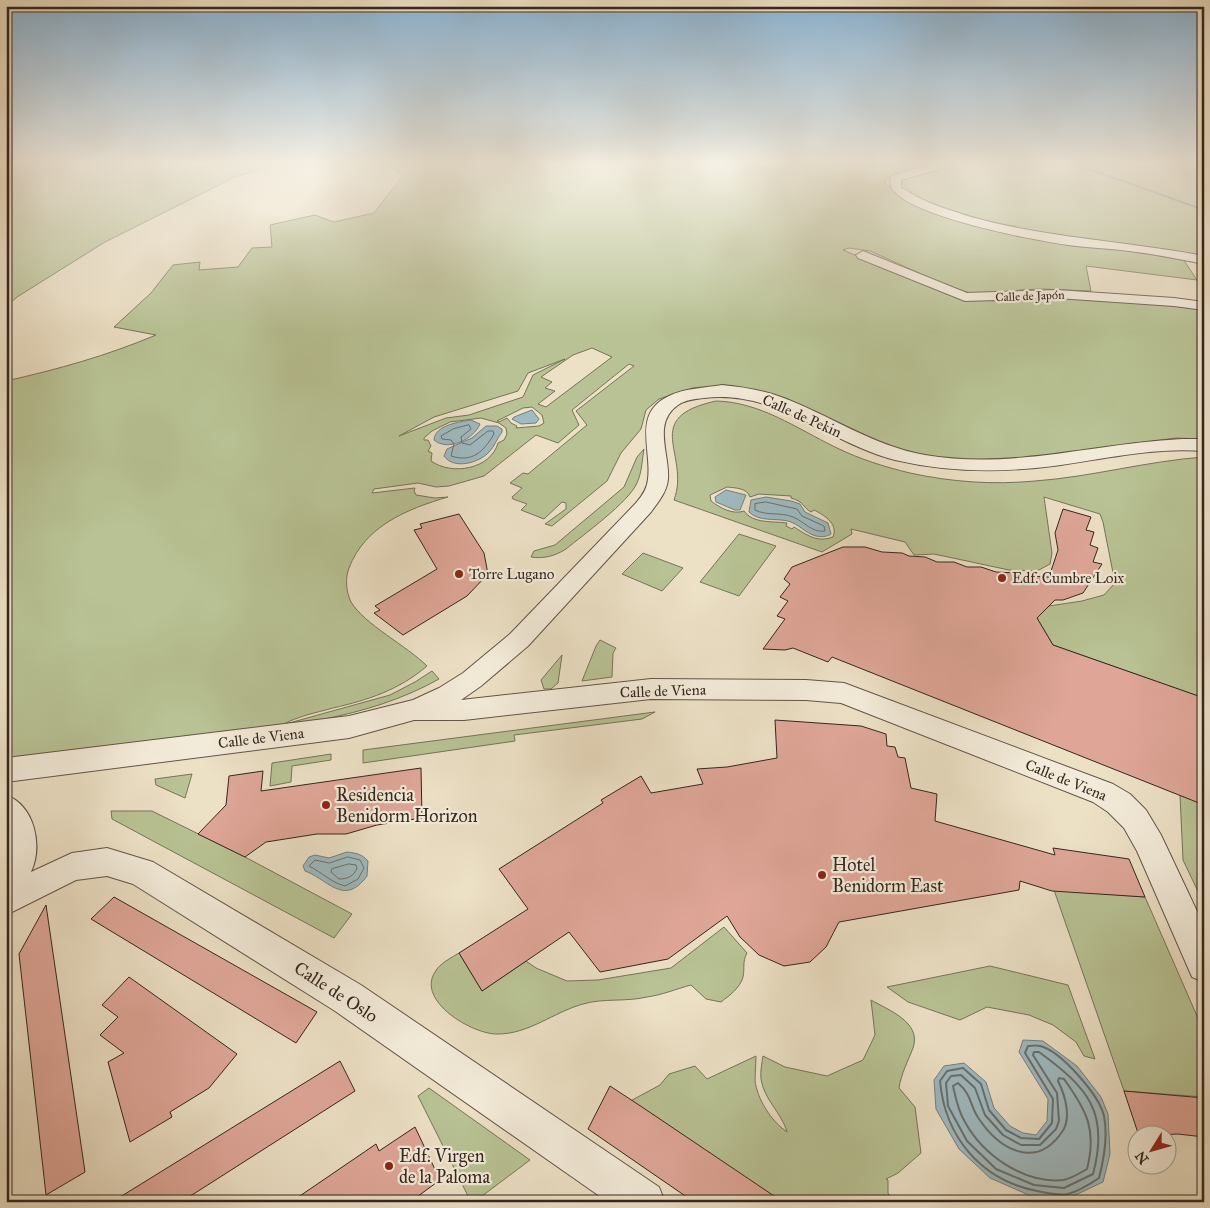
<svg xmlns="http://www.w3.org/2000/svg" width="1210" height="1208" viewBox="0 0 1210 1208" font-family="'IM FELL Great Primer',serif">
  <style>
    .green { fill: #b8c294; stroke: #767459; fill-rule: evenodd }
    .water { fill: #9fbac0; stroke: #757f7f }
    .lines { fill: none; stroke-linecap: round; stroke-linejoin: round }
    .shore-far1 { stroke: #6a706f; stroke-width: 1 }
    .shore { stroke: #6a706f; stroke-width: 2 }
    .stream { fill: #757f7f; fill-rule: evenodd }
    .building { fill: #dfa698; stroke: #35261e }
    .street-casing { stroke: #635448; stroke-width: 2 }
    .street { fill: #f3ebd9; fill-rule: evenodd }
    .poi-dot { fill: #8f2418; stroke: #f3ebd9; stroke-width: 2 }
    .labels { text-anchor: middle; stroke-width: 4.5; stroke-linejoin: round; paint-order: stroke }
    .far-street-label { font-size: 12px; fill: #35261e; stroke: #f3ebd9 }
    .street-label { font-size: 15px; fill: #35261e; stroke: #f3ebd9 }
    .poi-label { font-size: 15px; fill: #35261e; stroke: #f3ebd9; text-anchor: start }
    .near-poi-label { font-size: 18px; fill: #35261e; stroke: #f3ebd9; text-anchor: start }
    .near-street-label { font-size: 18px; fill: #35261e; stroke: #f3ebd9 }
  </style>
  <rect width="100%" height="100%" fill="#ece0c5"/>
  <filter id="stains"><feTurbulence type="fractalNoise" baseFrequency=".004" numOctaves="4"/><feColorMatrix values="0 0 0 0 .2 0 0 0 0 .09 0 0 0 0 .02 0 0 0 .5 -.17"/></filter>
  <radialGradient id="worn" r=".72"><stop offset=".6" stop-color="#630" stop-opacity="0"/><stop offset="1" stop-color="#630" stop-opacity=".3"/></radialGradient>
  <g class="green">
    <path d="M6,163H281L235,177L105,242L17,297L6,307Z"/>
    <path d="M392,163H927L893,174L884,182L905,199L944,215L1183,259L1197,280L1086,266L1091,291L1042,289L1020,290L1000,295L973,294L946,285L870,251L849,248L843,250L960,299L996,301L1025,297L1087,298L1204,309V439L1176,438L1025,458L961,460L919,455L884,446L730,387L693,388L659,399L646,410L641,429L621,453L607,481L552,526L545,524L566,509V503L562,502L544,519L521,510L527,504L513,499L512,497L522,488L510,483L523,473L528,474L587,425L576,411L634,366L629,364L572,410L579,425L558,443L536,435L484,476L449,486L436,487L418,483L374,489L372,493L415,488L414,491L416,495L435,498L448,497C407,509 365,526 349,568C345,578 346,592 351,602C364,624 407,646 427,666C399,690 368,700 333,708C315,713 298,716 282,725L390,695L415,682L432,671L439,679C366,720 280,727 198,736C134,743 70,751 6,758V381C59,369 106,356 156,335L114,327L151,293L173,265L200,262L199,270L238,267L252,248L272,247L270,225L315,215L334,222L374,213L402,177ZM592,348L612,357L546,407L538,404L555,391L545,388L552,382L541,377L573,355ZM565,359L533,375L523,397L469,415L446,418L399,436L434,417L518,391L528,373ZM532,407L542,415L544,423L539,426L516,428L517,426L511,423L507,418L499,422L497,421L523,408ZM481,418L499,423L506,428L507,434L504,440L498,443C491,469 452,476 431,461L432,453L428,451L431,446L428,440H424V438L432,431L450,422Z"/>
    <path d="M952,163H1204V256L1067,238L990,222L929,203L915,196L902,183L903,178L949,166Z"/>
    <path d="M716,401C760,402 796,428 835,447C859,459 885,467 910,473C951,482 993,485 1035,481C1091,477 1147,461 1204,457V611H1199L1204,620V698L1053,645L1037,618L1049,606L1082,601L1104,595L1115,583L1103,522L1100,514L1044,497L1052,553L1050,564L1037,571L1009,570L934,554L914,555L905,542L851,529L852,534L822,552L674,500C691,454 639,418 716,401ZM727,487C736,488 747,488 750,497L759,494L791,496V498C805,502 803,508 811,512L814,510C822,514 839,523 833,537C817,543 807,535 794,527L792,529L786,526L787,523C773,521 753,524 744,511C733,515 720,508 711,501L710,495Z"/>
    <path d="M644,449C642,460 642,472 637,483C629,502 583,535 566,549C555,556 544,559 531,557L534,551L555,545L624,487L637,457Z"/>
    <path d="M739,534L776,546L739,596L700,582Z"/>
    <path d="M643,553L683,568L662,591L622,574Z"/>
    <path d="M600,640L616,648L613,653L612,677L582,681L596,646Z"/>
    <path d="M562,655L558,683L551,689H544L541,680Z"/>
    <path d="M655,712L642,719L514,735L515,741L363,763V750Z"/>
    <path d="M331,754V760L292,766L291,782L270,786L272,763Z"/>
    <path d="M192,774L185,798L156,785L155,779Z"/>
    <path d="M1180,795L1204,804V904L1183,860Z"/>
    <path d="M111,811H152L245,857L352,914L334,938L112,819Z"/>
    <path d="M1054,890L1145,897L1204,1032V1097L1124,1091Z"/>
    <path d="M724,927L747,953C742,962 745,968 743,977C740,988 730,995 721,1002L706,999L691,985C676,989 662,995 647,997C626,1002 603,998 583,1004C554,1012 529,1034 498,1034C473,1035 416,1001 435,972C440,963 451,958 459,953L482,991L526,961L536,968L567,981L598,980L671,968Z"/>
    <path d="M990,966L1068,985L1095,1059L1084,1056L1076,1042L1053,1025L1029,1015L987,1007L960,1020L908,1002L887,987Z"/>
    <path d="M871,1000C888,1010 922,1022 913,1048C908,1061 901,1074 899,1088L915,1107L921,1153L898,1173L886,1179L888,1180V1193L893,1202H713L623,1105L660,1085L669,1074L695,1066L707,1079L756,1056C756,1064 755,1072 755,1080C757,1099 771,1121 787,1132C782,1113 764,1100 761,1079C760,1072 762,1063 763,1056L785,1067L827,1076L863,1060L875,1035Z"/>
    <path d="M429,1088L530,1160L474,1202H471L418,1096Z"/>
  </g>
  <g class="water">
    <path d="M532,410L539,419L536,423L521,424L512,419L514,417Z"/>
    <path d="M471,420L480,424C474,439 448,452 434,440C435,425 459,422 471,420Z"/>
    <path d="M486,426H497L502,429V432C497,438 495,446 489,452C479,463 454,470 444,456L447,449L472,438Z"/>
    <path d="M726,490L746,495L740,510H735L716,502L715,497Z"/>
    <path d="M766,497L791,501L800,504L805,512L828,523L831,534C826,537 822,537 816,536C805,533 799,524 788,521C775,518 759,522 749,512L751,500Z"/>
    <path d="M347,852C356,853 362,854 368,861L367,876C344,907 329,880 305,871L303,866L309,857L315,855L329,858Z"/>
    <path d="M1023,1040L1043,1041L1077,1066L1101,1097L1108,1114L1110,1154L1103,1182L1067,1199L1031,1196L990,1178L959,1149L936,1109L934,1080L944,1066L964,1063L986,1082L994,1108L1010,1126L1023,1133L1036,1135L1047,1121L1048,1099L1019,1052Z"/>
  </g>
  <g class="lines">
    <g class="shore-far1">
      <path d="M469,425L471,429L461,437L462,443L470,445L488,431H493L494,434C484,451 473,463 451,456L454,444L451,440L442,439L441,436L453,429Z"/>
      <path d="M766,502L797,509L802,516L824,526L825,531C812,533 805,522 793,517C781,512 767,516 755,510V504Z"/>
      <path d="M348,857L360,860L364,868L358,879L345,886C330,882 323,873 309,866L315,860L329,863Z"/>
      <path d="M349,864L356,865L357,868C354,876 348,879 339,879L331,872L332,869Z"/>
    </g>
    <g class="shore">
      <path d="M1028,1046C1032,1046 1036,1045 1040,1046C1061,1051 1099,1095 1104,1116C1108,1136 1104,1159 1099,1178C1090,1184 1079,1191 1068,1194C1059,1196 1047,1193 1037,1191C981,1180 945,1137 940,1081L947,1071L963,1068L981,1084L989,1110L1006,1130L1021,1138L1039,1139L1052,1123L1053,1099L1025,1053Z"/>
      <path d="M1034,1052H1039C1087,1087 1110,1112 1093,1174L1064,1188L1034,1185L996,1169L967,1141L948,1106L946,1083L951,1076L961,1075L975,1088L985,1115L1003,1135L1021,1145H1040L1056,1129L1059,1121L1057,1093L1033,1055Z"/>
      <path d="M1059,1078L1064,1079C1087,1111 1097,1130 1087,1169C1080,1173 1071,1179 1063,1180C1024,1184 983,1155 965,1122C958,1111 956,1099 953,1086L958,1083C973,1096 969,1105 979,1119C1000,1150 1036,1170 1062,1132C1072,1118 1065,1095 1058,1081Z"/>
    </g>
    <path class="stream" d="M1070,163H1075L1204,209V211Z"/>
  </g>
  <g class="building">
    <path d="M1063,509L1091,517L1086,530L1094,532L1090,545L1098,548L1093,562L1102,564L1083,593L1063,600H1055L1037,618L1053,645L1204,698V805L832,657L828,662L793,648L785,650L763,649L785,619L777,616L788,601L780,597L790,584L784,579L792,567L843,547H865L882,552L902,553L909,556L925,557L937,562H954L967,567H981L996,572L1016,573L1025,576L1049,577L1058,550L1055,533Z"/>
    <path d="M459,514L484,553L488,574L467,596L403,635L374,613L380,610L375,606L437,569L414,530L422,528L420,524Z"/>
    <path d="M775,720L861,726L886,734L887,746L895,747L898,757L905,758L911,788L937,794L935,821L1055,855L1053,848L1129,859L1145,897L1052,891L1020,881L1019,890L839,922L826,947L810,962L784,966L759,955L740,937L727,916L668,959L600,972L569,932L482,991L459,953L528,909L499,869L603,803L601,800L641,776L651,793L703,784L697,769L727,767L777,758Z"/>
    <path d="M421,768L422,818L377,825L346,834H317L266,842L245,857L198,834L226,805L229,776L263,771L261,791Z"/>
    <path d="M114,897L317,1012L296,1043L91,919Z"/>
    <path d="M46,905L85,1172L46,1195L19,954Z"/>
    <path d="M129,977L237,1054L209,1088L170,1112L172,1117L130,1142L108,1062L124,1053L100,1035L118,1017L102,1005Z"/>
    <path d="M340,1061L355,1091L181,1202H112Z"/>
    <path d="M610,1086L642,1107L783,1202H694L588,1129Z"/>
    <path d="M1124,1091L1204,1098V1137L1178,1134L1139,1136Z"/>
    <path d="M415,1127L440,1180L410,1202H291L376,1144L379,1151Z"/>
  </g>
  <g class="lines">
    <defs>
      <g id="street">
        <path d="M935,163H948L940,169L901,180V187C922,202 946,209 971,217C1047,238 1126,241 1204,256V264C1179,259 1154,254 1129,251C1108,248 1088,248 1068,245C1045,242 870,211 892,176Z"/>
        <path d="M863,251L967,293L1057,290L1174,298L1204,302V310L1174,306L1057,298L965,301L858,258L856,255Z"/>
        <path d="M722,385C742,387 762,390 781,397C830,415 873,446 925,455C1012,470 1096,443 1182,439H1204V451C1156,447 1108,458 1061,465C1004,473 951,473 895,460C828,443 777,389 704,398C695,399 685,400 678,405C652,423 670,454 668,479C667,492 658,502 651,512L528,646L481,686L461,700L651,679L806,680L844,683L1113,784L1130,794L1146,810L1161,835L1204,926V982L1192,977L1137,851L1124,828L1108,812L1093,802L841,703L806,700L651,699L464,720H414L349,738L6,782V758L349,716L413,700L439,688L463,673L510,634L636,503C642,496 647,489 648,479C652,450 632,413 669,396C685,388 705,388 722,385Z"/>
        <path d="M6,795C35,806 43,846 31,872L72,853L107,848L153,862L361,985L659,1187L665,1202H608L335,1011L133,884L107,876L76,880L6,915Z"/>
      </g>
    </defs>
    <use href="#street" class="street-casing"/>
    <use href="#street" class="street"/>
  </g>
  <linearGradient id="sky" x2="0" y2="1"><stop stop-color="#8bb6d8"/><stop offset="0.49" stop-color="#f6f1e5"/><stop offset="1" stop-color="#f6f1e5" stop-opacity="0"/></linearGradient>
  <rect width="1210" height="332" fill="url(#sky)"/>
  <g class="poi-dot">
    <circle cx="459" cy="574" r="5"/>
    <circle cx="1002" cy="578" r="5"/>
    <circle cx="326" cy="805" r="5"/>
    <circle cx="822" cy="875" r="5"/>
    <circle cx="389" cy="1166" r="5"/>
  </g>
  <g class="labels">
    <g class="far-street-label">
      <text transform="translate(1030 296) rotate(-2)" y="4">Calle de Japón</text>
    </g>
    <g class="street-label">
      <text transform="translate(802 416) rotate(24)" y="5">Calle de Pekin</text>
      <text transform="translate(663 691) rotate(-2)" y="5">Calle de Viena</text>
      <text transform="translate(261 738) rotate(-7)" y="5">Calle de Viena</text>
      <text transform="translate(1066 780) rotate(22)" y="5">Calle de Viena</text>
    </g>
    <g class="poi-label">
      <text x="469" y="579">Torre Lugano</text>
      <text x="1012" y="583">Edf. Cumbre Loix</text>
    </g>
    <g class="near-poi-label">
      <text x="336" y="801">Residencia<tspan x="336" dy="21">Benidorm Horizon</tspan></text>
      <text x="832" y="871">Hotel<tspan x="832" dy="21">Benidorm East</tspan></text>
      <text x="399" y="1162">Edf. Virgen<tspan x="399" dy="21">de la Paloma</tspan></text>
    </g>
    <g class="near-street-label">
      <text transform="translate(336 992) rotate(33)" y="6">Calle de Oslo</text>
    </g>
  </g>
  <rect width="1210" height="1208" fill="none" stroke="#ece0c5" stroke-width="25"/>
  <rect x="8" y="8" width="1195" height="1193" fill="none" stroke="#35261e" stroke-width="2.5"/>
  <rect x="12" y="12" width="1185" height="1183" fill="none" stroke="#35261e"/>
  <g transform="translate(1152 1150) rotate(233)"><circle r="24" fill="#f3ebd9" stroke="#a79c8e"/>
  <path d="M0-4L9 19L0 12L-9 19Z" fill="#8f2418"/>
  <text y="-8" font-size="14" font-weight="bold" text-anchor="middle" fill="#35261e">N</text>
  </g>
  <rect width="100%" height="100%" filter="url(#stains)"/>
  <rect width="100%" height="100%" fill="url(#worn)"/>
</svg>
